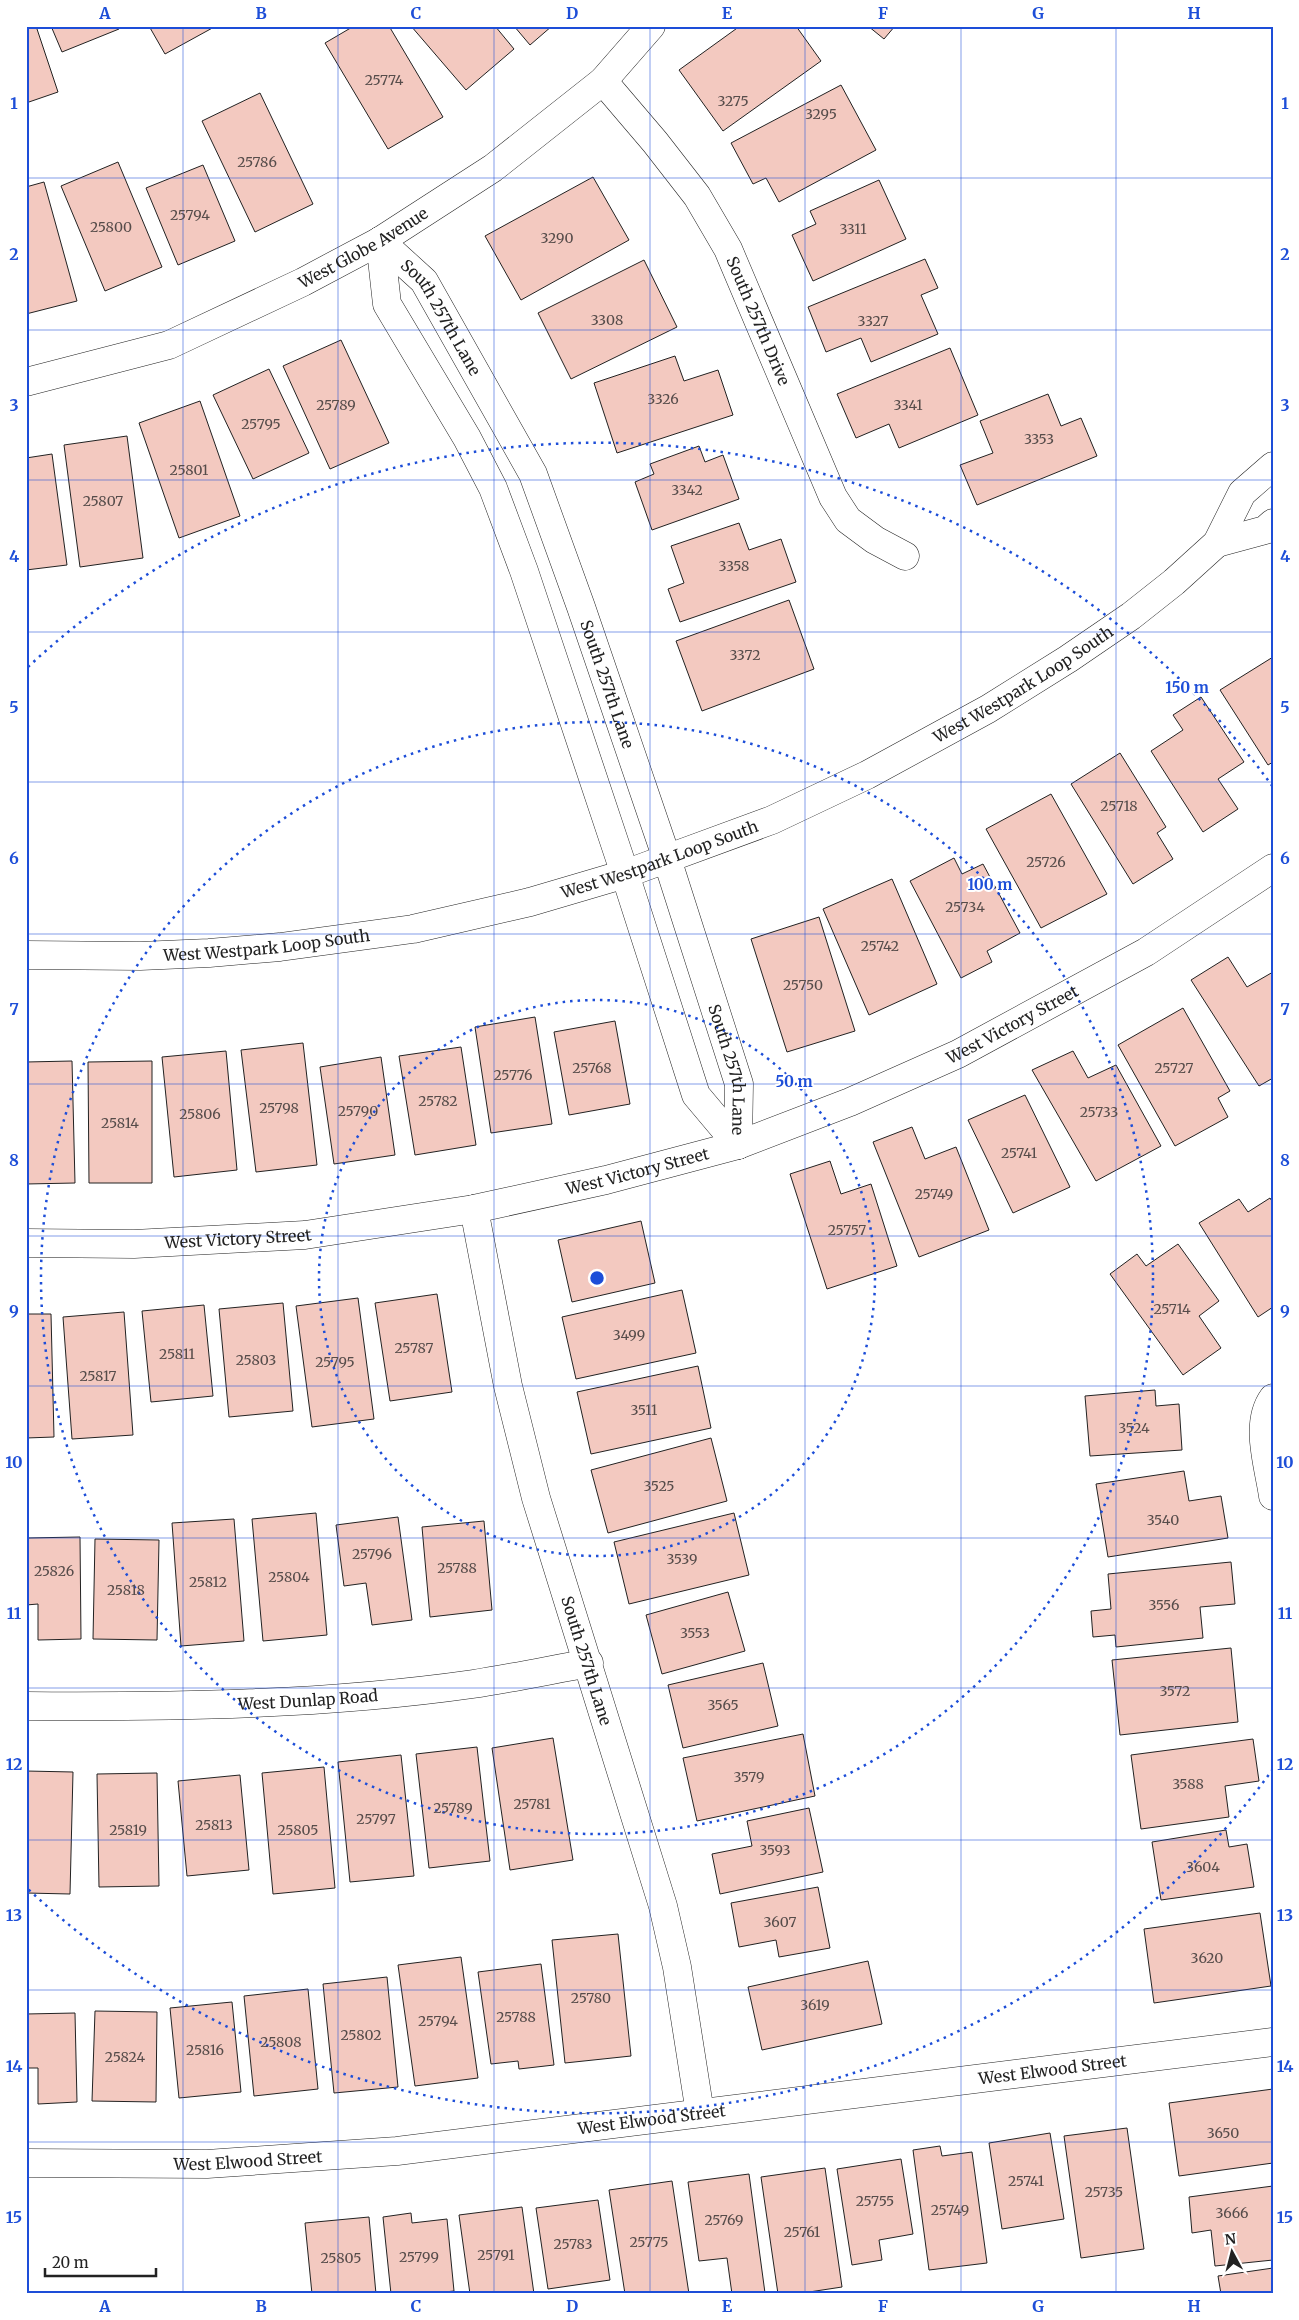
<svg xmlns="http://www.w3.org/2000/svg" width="1299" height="2320" viewBox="0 0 1299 2320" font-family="Merriweather,serif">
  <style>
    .building { fill: #f3c9c0; stroke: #222 }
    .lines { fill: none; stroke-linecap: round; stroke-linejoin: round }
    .minor-casing { stroke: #222; stroke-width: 29 }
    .tertiary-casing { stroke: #222; stroke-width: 29 }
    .minor { stroke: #fff; stroke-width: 28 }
    .tertiary { stroke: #fff; stroke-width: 28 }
    .grid { fill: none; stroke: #1d4ed8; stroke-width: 1; stroke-opacity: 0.55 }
    .ring { fill: none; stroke: #1d4ed8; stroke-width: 2.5; stroke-dasharray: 2.5 5 }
    .labels { text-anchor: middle; stroke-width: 4; stroke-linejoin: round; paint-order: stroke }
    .number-label { font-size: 14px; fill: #564c4a }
    .street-label { font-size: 16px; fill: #222; stroke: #fff }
    .centre { fill: #1d4ed8; stroke: #fff; stroke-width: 2.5 }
    .ring-label { font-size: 15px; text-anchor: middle; font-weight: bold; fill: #1d4ed8; stroke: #fff; stroke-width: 4; stroke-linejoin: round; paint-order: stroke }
    .neatline { fill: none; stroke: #1d4ed8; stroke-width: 2 }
    .grid-label { font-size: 16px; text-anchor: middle; font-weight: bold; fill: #1d4ed8 }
  </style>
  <rect width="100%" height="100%" fill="#fff"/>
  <g class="building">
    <path d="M26,26H36L58,92L26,103Z"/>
    <path d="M51,26H118L119,29L62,52Z"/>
    <path d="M149,26H216L165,54Z"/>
    <path d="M354,26H389L443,117L388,149L325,43Z"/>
    <path d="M411,26H495L514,49L466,90Z"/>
    <path d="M514,26H552L530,45Z"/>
    <path d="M740,26H796L821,61L723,131L679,70Z"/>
    <path d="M868,26H895L884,39Z"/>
    <path d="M841,85L876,150L779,202L766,178L753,184L731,143Z"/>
    <path d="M260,93L313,204L255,232L202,121Z"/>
    <path d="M118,162L162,267L105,291L61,186Z"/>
    <path d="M203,165L235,241L178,265L146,188Z"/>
    <path d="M593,177L629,240L521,300L485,236Z"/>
    <path d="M879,180L906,239L813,281L792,235L816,224L810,211Z"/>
    <path d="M44,182L77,301L26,314V187Z"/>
    <path d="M925,259L938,288L921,295L938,334L871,362L861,338L826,352L808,307Z"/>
    <path d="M644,260L677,327L571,379L538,313Z"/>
    <path d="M341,340L389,443L330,469L283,366Z"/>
    <path d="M950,348L978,415L899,448L889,424L856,438L837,394Z"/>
    <path d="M675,356L684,381L718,370L733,415L617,453L594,383Z"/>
    <path d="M269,369L309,453L253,479L213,395Z"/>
    <path d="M1048,394L1061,426L1081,418L1097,456L977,505L960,465L993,453L980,421Z"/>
    <path d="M200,401L240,516L179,538L139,423Z"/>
    <path d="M127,436L143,558L80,567L64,445Z"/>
    <path d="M699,446L705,462L723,455L739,499L652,530L635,482L654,474L650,464Z"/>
    <path d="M52,454L67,565L26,570V458Z"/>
    <path d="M739,523L749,550L781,539L796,582L680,622L668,589L684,583L671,546Z"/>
    <path d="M789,600L814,669L702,711L676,641Z"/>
    <path d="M1273,657V762L1268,765L1220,690Z"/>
    <path d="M1201,697L1244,762L1218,779L1238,809L1203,832L1151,751L1183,730L1173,715Z"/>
    <path d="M1120,753L1166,827L1157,833L1173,859L1133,884L1071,784Z"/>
    <path d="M1051,794L1107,894L1041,928L986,829Z"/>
    <path d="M954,858L962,874L983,864L1020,933L987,951L992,962L961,978L910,881Z"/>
    <path d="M892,879L937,984L869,1015L823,909Z"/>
    <path d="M819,917L855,1031L787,1052L751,939Z"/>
    <path d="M1228,957L1247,987L1273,972V1078L1259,1086L1191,980Z"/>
    <path d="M1183,1008L1230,1091L1218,1098L1228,1117L1175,1146L1118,1045Z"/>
    <path d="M535,1017L552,1124L491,1133L475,1027Z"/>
    <path d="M615,1021L630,1104L569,1115L554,1032Z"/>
    <path d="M303,1043L317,1165L256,1172L241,1050Z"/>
    <path d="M461,1047L476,1145L415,1155L399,1056Z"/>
    <path d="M226,1051L237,1170L174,1177L162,1057Z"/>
    <path d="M1073,1051L1088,1078L1116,1065L1161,1146L1096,1181L1032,1070Z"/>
    <path d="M381,1057L395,1155L334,1164L320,1067Z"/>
    <path d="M72,1061L75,1183L26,1184V1062Z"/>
    <path d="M152,1061V1183H89L88,1062Z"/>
    <path d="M1025,1095L1070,1187L1013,1213L968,1120Z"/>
    <path d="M912,1127L925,1159L956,1147L989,1230L919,1257L873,1142Z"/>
    <path d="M830,1161L841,1194L871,1184L897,1266L827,1289L790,1174Z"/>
    <path d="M1270,1198L1273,1203V1307L1258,1317L1199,1223L1239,1199L1248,1212Z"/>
    <path d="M641,1221L655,1283L572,1302L558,1240Z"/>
    <path d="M1178,1244L1219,1301L1199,1316L1221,1348L1183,1375L1110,1274L1137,1254L1146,1266Z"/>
    <path d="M682,1290L696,1353L576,1379L562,1317Z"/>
    <path d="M437,1294L452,1392L390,1401L375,1303Z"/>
    <path d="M358,1298L374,1419L312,1427L296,1306Z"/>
    <path d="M283,1303L293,1411L229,1417L219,1309Z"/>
    <path d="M204,1305L213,1396L151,1402L142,1311Z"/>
    <path d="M124,1312L133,1435L72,1439L63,1317Z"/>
    <path d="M26,1314H51L54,1437L26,1438Z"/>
    <path d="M698,1366L711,1428L591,1454L577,1392Z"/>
    <path d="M1155,1390L1156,1406L1179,1404L1182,1450L1090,1456L1085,1396Z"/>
    <path d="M711,1438L727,1501L608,1533L591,1470Z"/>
    <path d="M1184,1471L1189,1501L1221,1496L1228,1538L1108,1557L1096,1484Z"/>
    <path d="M316,1513L327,1635L263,1641L252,1519Z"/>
    <path d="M734,1513L749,1575L629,1604L614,1542Z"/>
    <path d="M398,1517L412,1620L372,1625L366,1583L344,1586L336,1525Z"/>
    <path d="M234,1519L244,1641L181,1646L172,1523Z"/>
    <path d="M484,1521L492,1610L430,1617L422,1527Z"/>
    <path d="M80,1537L81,1639L38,1640V1604L26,1605V1538Z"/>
    <path d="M95,1539L159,1540L157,1640L93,1639Z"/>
    <path d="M1231,1562L1235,1604L1200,1607L1203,1638L1116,1647L1115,1635L1093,1637L1091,1611L1111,1609L1108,1574Z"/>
    <path d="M728,1592L745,1651L662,1674L646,1615Z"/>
    <path d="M1231,1648L1238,1722L1120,1735L1112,1660Z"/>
    <path d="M763,1663L778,1726L683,1748L668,1685Z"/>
    <path d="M803,1734L815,1796L697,1821L683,1758Z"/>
    <path d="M553,1738L573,1860L510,1870L492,1748Z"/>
    <path d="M1253,1739L1259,1781L1225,1786L1229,1817L1141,1829L1131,1755Z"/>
    <path d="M477,1747L490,1861L429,1868L416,1754Z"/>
    <path d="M401,1755L414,1876L350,1882L338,1762Z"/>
    <path d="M324,1767L335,1888L273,1894L262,1773Z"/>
    <path d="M26,1771L73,1772L70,1894L26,1893Z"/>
    <path d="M157,1773L159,1886L99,1887L97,1774Z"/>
    <path d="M240,1775L249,1870L187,1876L178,1781Z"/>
    <path d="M809,1808L823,1872L720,1894L712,1854L752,1846L747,1821Z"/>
    <path d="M1226,1830L1229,1847L1247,1844L1254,1887L1161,1900L1152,1842Z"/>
    <path d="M818,1887L830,1948L779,1957L776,1940L739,1947L731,1903Z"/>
    <path d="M1260,1913L1271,1986L1154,2003L1144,1929Z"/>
    <path d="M618,1934L631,2056L565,2063L552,1940Z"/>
    <path d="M461,1957L478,2078L415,2086L398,1965Z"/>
    <path d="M868,1961L882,2024L762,2050L748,1987Z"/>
    <path d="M541,1964L554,2065L519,2069L518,2061L491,2064L478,1972Z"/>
    <path d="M387,1977L398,2087L334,2093L323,1984Z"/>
    <path d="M308,1989L318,2089L254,2096L244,1996Z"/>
    <path d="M232,2002L241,2092L179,2098L170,2008Z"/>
    <path d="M95,2011L157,2012L156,2102L92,2101Z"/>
    <path d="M75,2013L77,2102L38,2104V2068H26V2014Z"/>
    <path d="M1273,2089V2163L1179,2176L1169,2103Z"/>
    <path d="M1127,2128L1144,2249L1081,2258L1064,2136Z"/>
    <path d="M1050,2133L1064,2219L1002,2229L989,2143Z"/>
    <path d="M940,2146L942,2156L972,2152L987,2263L929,2270L913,2150Z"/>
    <path d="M901,2159L913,2234L879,2240L882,2260L852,2265L837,2169Z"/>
    <path d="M825,2168L842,2287L796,2294H778L761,2177Z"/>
    <path d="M749,2174L765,2293L732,2294L727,2258L699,2261L688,2182Z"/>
    <path d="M672,2181L689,2294H625L609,2190Z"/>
    <path d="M1273,2186V2260L1215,2266L1211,2230L1192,2233L1189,2197Z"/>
    <path d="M598,2200L610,2280L548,2289L536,2208Z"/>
    <path d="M522,2207L534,2294H470L459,2215Z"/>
    <path d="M411,2213L412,2223L447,2219L454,2291L426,2294H391L383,2217Z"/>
    <path d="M369,2217L376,2294H312L305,2223Z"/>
    <path d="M1273,2268V2294H1221L1218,2276Z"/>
  </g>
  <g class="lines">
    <defs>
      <g id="minor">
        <path id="s1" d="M603,81L655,142L697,196L728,249L833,497L848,520L875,540L905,556"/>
        <path id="s2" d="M380,241L424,281L533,474L581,607L667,859L739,1084L738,1145"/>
        <path d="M380,241L387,304L467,438L493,488L524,571L625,874L696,1095L738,1145"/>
        <path id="s3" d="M26,382L169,345L303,282L380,241L493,168L603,81L651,26"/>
        <path id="s4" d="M474,1209L508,1386L536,1498L663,1906L677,1967L700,2113"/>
        <path id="s5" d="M26,1243L134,1244L305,1235L474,1209L606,1180L738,1145L850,1102L958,1054L1146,952L1273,868"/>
        <path d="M1273,1398C1254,1424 1269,1467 1273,1496"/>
        <path id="s6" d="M26,1706C175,1707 325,1705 473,1684C512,1678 550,1670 589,1663"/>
        <path id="s7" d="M26,2163L207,2164L397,2151L1273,2042"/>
      </g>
      <g id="tertiary">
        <path d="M1217,543L1265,530L1273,523"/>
        <path id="s8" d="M26,955L140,956L209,953L280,947L413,929L530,902L625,874L772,820L867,775L988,709L1068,659L1131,616L1174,582L1217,543L1242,493L1273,466"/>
      </g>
    </defs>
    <use href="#minor" class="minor-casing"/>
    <use href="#tertiary" class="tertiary-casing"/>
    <use href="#minor" class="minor"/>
    <use href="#tertiary" class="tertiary"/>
  </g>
  <path class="grid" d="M183,26V2294M338,26V2294M494,26V2294M650,26V2294M805,26V2294M961,26V2294M1116,26V2294M26,178H1273M26,330H1273M26,480H1273M26,632H1273M26,782H1273M26,934H1273M26,1084H1273M26,1236H1273M26,1386H1273M26,1538H1273M26,1688H1273M26,1840H1273M26,1990H1273M26,2142H1273"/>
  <g class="ring">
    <circle cx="597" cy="1278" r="278"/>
    <circle cx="597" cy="1278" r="556"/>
    <path d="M1273 1769A835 835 0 0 1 28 1889M28 667A835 835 0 0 1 1273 787"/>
  </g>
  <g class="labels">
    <g class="number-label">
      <text x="384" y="85">25774</text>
      <text x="733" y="106">3275</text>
      <text x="821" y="119">3295</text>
      <text x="257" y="167">25786</text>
      <text x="190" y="220">25794</text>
      <text x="111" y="232">25800</text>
      <text x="853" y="234">3311</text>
      <text x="557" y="243">3290</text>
      <text x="607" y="325">3308</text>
      <text x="873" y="326">3327</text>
      <text x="663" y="404">3326</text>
      <text x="336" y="410">25789</text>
      <text x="908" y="410">3341</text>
      <text x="261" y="429">25795</text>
      <text x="1039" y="444">3353</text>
      <text x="189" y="475">25801</text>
      <text x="687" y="495">3342</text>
      <text x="103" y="506">25807</text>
      <text x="734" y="571">3358</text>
      <text x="745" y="660">3372</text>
      <text x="1119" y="811">25718</text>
      <text x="1046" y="867">25726</text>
      <text x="965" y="912">25734</text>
      <text x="880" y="951">25742</text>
      <text x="803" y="990">25750</text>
      <text x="592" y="1073">25768</text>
      <text x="1174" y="1073">25727</text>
      <text x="513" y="1080">25776</text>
      <text x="438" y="1106">25782</text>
      <text x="279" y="1113">25798</text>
      <text x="358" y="1116">25790</text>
      <text x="1099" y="1117">25733</text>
      <text x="200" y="1119">25806</text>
      <text x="120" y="1128">25814</text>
      <text x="1019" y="1158">25741</text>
      <text x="934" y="1199">25749</text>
      <text x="847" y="1235">25757</text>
      <text x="1172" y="1314">25714</text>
      <text x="629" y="1340">3499</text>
      <text x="414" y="1353">25787</text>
      <text x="177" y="1359">25811</text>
      <text x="256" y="1365">25803</text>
      <text x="335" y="1367">25795</text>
      <text x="98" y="1381">25817</text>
      <text x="644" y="1415">3511</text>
      <text x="1134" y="1433">3524</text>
      <text x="659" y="1491">3525</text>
      <text x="1163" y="1525">3540</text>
      <text x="372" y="1559">25796</text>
      <text x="682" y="1564">3539</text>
      <text x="457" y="1573">25788</text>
      <text x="54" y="1576">25826</text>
      <text x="289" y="1582">25804</text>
      <text x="208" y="1587">25812</text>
      <text x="126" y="1595">25818</text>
      <text x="1164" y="1610">3556</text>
      <text x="695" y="1638">3553</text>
      <text x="1175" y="1696">3572</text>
      <text x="723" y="1710">3565</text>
      <text x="749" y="1782">3579</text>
      <text x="1188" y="1789">3588</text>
      <text x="532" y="1809">25781</text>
      <text x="453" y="1813">25789</text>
      <text x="376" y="1824">25797</text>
      <text x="214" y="1830">25813</text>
      <text x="128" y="1835">25819</text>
      <text x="298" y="1835">25805</text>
      <text x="775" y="1855">3593</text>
      <text x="1203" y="1872">3604</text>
      <text x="780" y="1927">3607</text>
      <text x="1207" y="1963">3620</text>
      <text x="591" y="2003">25780</text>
      <text x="815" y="2010">3619</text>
      <text x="516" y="2022">25788</text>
      <text x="438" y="2026">25794</text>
      <text x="361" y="2040">25802</text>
      <text x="281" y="2047">25808</text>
      <text x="205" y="2055">25816</text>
      <text x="125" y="2062">25824</text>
      <text x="1223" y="2138">3650</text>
      <text x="1026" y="2186">25741</text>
      <text x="1104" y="2197">25735</text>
      <text x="875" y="2206">25755</text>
      <text x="950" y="2215">25749</text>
      <text x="1232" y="2218">3666</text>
      <text x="724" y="2225">25769</text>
      <text x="802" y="2237">25761</text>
      <text x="649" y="2247">25775</text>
      <text x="573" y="2249">25783</text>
      <text x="496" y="2260">25791</text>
      <text x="419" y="2262">25799</text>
      <text x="341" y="2263">25805</text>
    </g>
    <g class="street-label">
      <text dy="6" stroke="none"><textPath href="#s3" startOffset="365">West Globe Avenue</textPath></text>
      <text dy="6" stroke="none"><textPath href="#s2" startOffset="99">South 257th Lane</textPath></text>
      <text dy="6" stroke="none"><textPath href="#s1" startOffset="288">South 257th Drive</textPath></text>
      <text dy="6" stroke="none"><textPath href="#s8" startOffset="1050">West Westpark Loop South</textPath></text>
      <text dy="6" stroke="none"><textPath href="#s2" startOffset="504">South 257th Lane</textPath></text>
      <text dy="6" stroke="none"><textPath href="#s8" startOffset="645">West Westpark Loop South</textPath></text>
      <text dy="6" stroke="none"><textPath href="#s8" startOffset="241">West Westpark Loop South</textPath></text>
      <text dy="6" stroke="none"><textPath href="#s5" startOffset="1022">West Victory Street</textPath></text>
      <text dy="6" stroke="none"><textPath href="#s2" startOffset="909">South 257th Lane</textPath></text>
      <text dy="6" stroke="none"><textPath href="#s5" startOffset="618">West Victory Street</textPath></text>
      <text dy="6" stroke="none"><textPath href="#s5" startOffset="212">West Victory Street</textPath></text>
      <text dy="6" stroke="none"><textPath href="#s4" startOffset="466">South 257th Lane</textPath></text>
      <text dy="6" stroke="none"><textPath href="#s6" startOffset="282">West Dunlap Road</textPath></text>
      <text dy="6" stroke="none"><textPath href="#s7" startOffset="1032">West Elwood Street</textPath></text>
      <text dy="6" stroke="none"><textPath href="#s7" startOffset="628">West Elwood Street</textPath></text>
      <text dy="6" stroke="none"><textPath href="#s7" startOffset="222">West Elwood Street</textPath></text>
    </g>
  </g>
  <circle cx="597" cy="1278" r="8" class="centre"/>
  <g class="ring-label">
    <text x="1187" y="693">150 m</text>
    <text x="990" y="890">100 m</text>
    <text x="794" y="1087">50 m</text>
  </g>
  <rect width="1299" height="2320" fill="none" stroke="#ffffff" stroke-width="55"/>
  <g transform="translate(1232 2252) rotate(353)" stroke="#ffffff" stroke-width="4" paint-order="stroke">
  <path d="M0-4L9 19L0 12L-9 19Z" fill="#222222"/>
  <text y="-8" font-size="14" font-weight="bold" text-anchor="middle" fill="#222222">N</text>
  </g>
  <path d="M45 2268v8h111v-8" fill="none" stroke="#222222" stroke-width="2.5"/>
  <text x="52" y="2268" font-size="15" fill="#222222" stroke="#ffffff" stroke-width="4" paint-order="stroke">20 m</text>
  <rect x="28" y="28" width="1244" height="2264" class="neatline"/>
  <g class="grid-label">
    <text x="105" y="19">A</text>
    <text x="261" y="19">B</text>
    <text x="416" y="19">C</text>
    <text x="572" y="19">D</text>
    <text x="727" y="19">E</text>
    <text x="883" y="19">F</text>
    <text x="1038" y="19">G</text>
    <text x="1194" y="19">H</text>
    <text x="14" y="109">1</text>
    <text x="1285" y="109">1</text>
    <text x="14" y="260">2</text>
    <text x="1285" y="260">2</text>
    <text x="14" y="411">3</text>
    <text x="1285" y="411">3</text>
    <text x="14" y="562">4</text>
    <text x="1285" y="562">4</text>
    <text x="14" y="713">5</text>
    <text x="1285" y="713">5</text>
    <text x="14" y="864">6</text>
    <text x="1285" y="864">6</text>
    <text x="14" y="1015">7</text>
    <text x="1285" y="1015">7</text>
    <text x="14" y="1166">8</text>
    <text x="1285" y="1166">8</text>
    <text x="14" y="1317">9</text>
    <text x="1285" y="1317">9</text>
    <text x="14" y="1468">10</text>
    <text x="1285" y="1468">10</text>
    <text x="14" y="1619">11</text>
    <text x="1285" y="1619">11</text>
    <text x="14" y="1770">12</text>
    <text x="1285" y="1770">12</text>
    <text x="14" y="1921">13</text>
    <text x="1285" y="1921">13</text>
    <text x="14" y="2072">14</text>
    <text x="1285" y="2072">14</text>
    <text x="14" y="2223">15</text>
    <text x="1285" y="2223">15</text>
    <text x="105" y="2312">A</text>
    <text x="261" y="2312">B</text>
    <text x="416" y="2312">C</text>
    <text x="572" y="2312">D</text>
    <text x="727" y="2312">E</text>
    <text x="883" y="2312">F</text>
    <text x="1038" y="2312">G</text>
    <text x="1194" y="2312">H</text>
  </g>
</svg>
